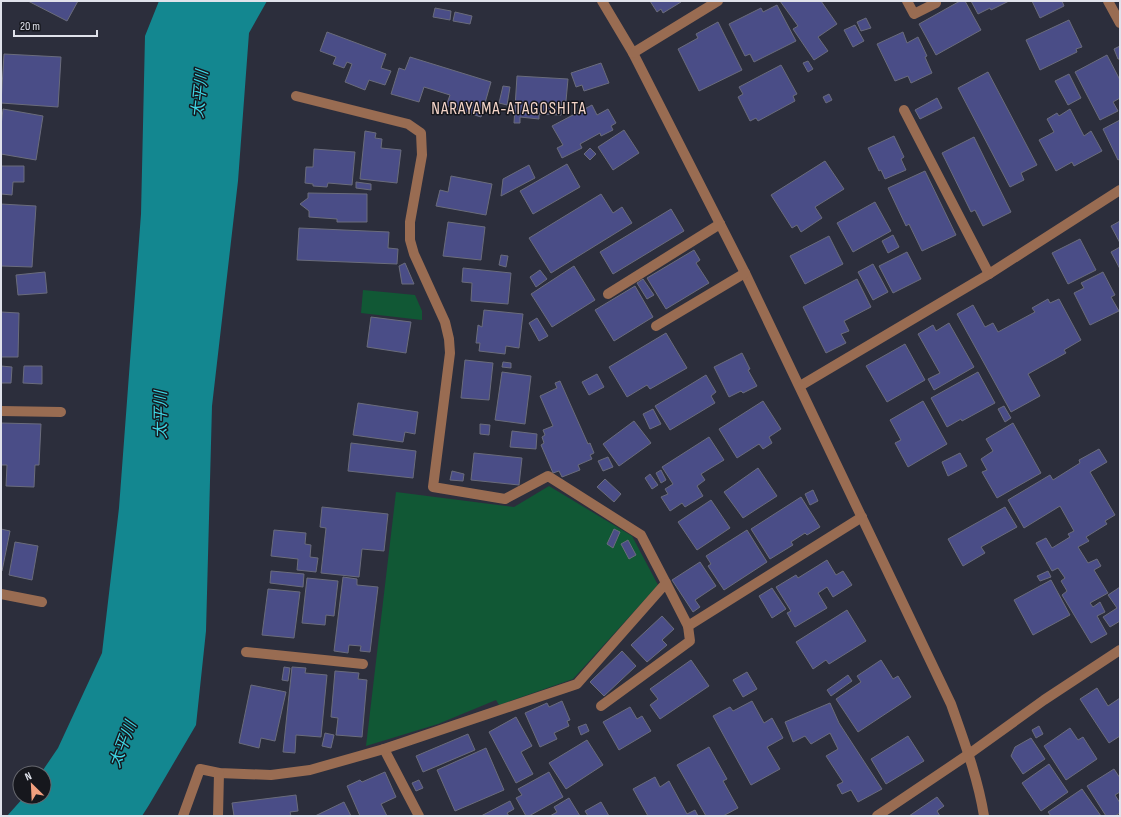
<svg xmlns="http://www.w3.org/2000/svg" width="1121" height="817" viewBox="0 0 1121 817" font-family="'Sofia Sans Condensed','Noto Sans JP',sans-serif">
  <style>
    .green { fill: #115835 }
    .water { fill: #138790 }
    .building { fill: #4a4d87; stroke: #6a6c7c }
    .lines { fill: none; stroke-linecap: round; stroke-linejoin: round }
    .minor { stroke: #996c52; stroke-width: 10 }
    .labels { text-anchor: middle; stroke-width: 3; stroke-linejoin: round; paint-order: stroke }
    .water-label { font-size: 16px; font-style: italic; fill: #3ed6e4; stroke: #16171d }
    .quarter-label { font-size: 17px; letter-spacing: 1px; fill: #f6d6c9; stroke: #16171d }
  </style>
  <rect width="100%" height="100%" fill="#2c2e3c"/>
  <g class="green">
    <path d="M363,290L415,295L422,311V320L361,313Z"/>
    <path d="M549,486L632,536L658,585L573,679L499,705L496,700L438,724L366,746L396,492L514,507Z"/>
  </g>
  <path class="water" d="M159,1H267L249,33L238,181L212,406L206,631L196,725L149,805L142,816H7L24,797H44V773H41L58,748L102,653L119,508L141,214L145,36Z"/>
  <g class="building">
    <path d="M28,1H78L67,21Z"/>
    <path d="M650,1H681V2L663,13L661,9L657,12Z"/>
    <path d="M780,1H821L837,24L818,37L828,51L814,60L793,29L798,26Z"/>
    <path d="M960,1H965L981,30L936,55L919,24Z"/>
    <path d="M971,1H1009L991,10L990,8L978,14Z"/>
    <path d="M1032,1H1062L1064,6L1040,18Z"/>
    <path d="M777,5L796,41L754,62L750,54L745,56L729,24L761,8L763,12Z"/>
    <path d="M435,8L451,11L450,20L433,17Z"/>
    <path d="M455,12L472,16L470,24L453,21Z"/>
    <path d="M866,18L871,28L861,31L857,22Z"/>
    <path d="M1069,20L1082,47L1076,49L1077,52L1040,70L1026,40Z"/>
    <path d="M718,22L742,70L699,91L678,49L698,38L696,34Z"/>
    <path d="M855,25L864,41L853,47L844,30Z"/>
    <path d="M327,32L386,54L381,68L391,71L385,85L369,80L365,90L345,82L352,64L347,62L344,68L333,64L336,57L320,51Z"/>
    <path d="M903,32L907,43L918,37L927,56L925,57L932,73L911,83L908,76L895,81L877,44Z"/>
    <path d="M1120,46V59H1118L1114,49Z"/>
    <path d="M4,54L61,57L58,107L1,103Z"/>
    <path d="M1107,55L1120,80V98L1113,102L1118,111L1100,120L1075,72Z"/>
    <path d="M410,57L491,82L481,117L446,106L450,95L424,87L419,102L391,94L399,68L405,70Z"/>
    <path d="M808,61L813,69L808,72L803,63Z"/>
    <path d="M601,63L609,83L584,91L582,85L576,87L571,73Z"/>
    <path d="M781,65L797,94L793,96L795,101L758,121L756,118L750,121L738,97L743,94L739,87Z"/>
    <path d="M988,72L1037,165L1021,173L1024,180L1010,187L958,88Z"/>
    <path d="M1069,74L1081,98L1068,105L1055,81Z"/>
    <path d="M517,76L568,79L566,101H562L561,115L539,114V119L520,117V123H514Z"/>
    <path d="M503,86L510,87L507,105L499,103Z"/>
    <path d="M829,94L832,100L826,103L823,97Z"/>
    <path d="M937,98L942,108L920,119L915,110Z"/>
    <path d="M592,105L597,115L608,109L616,123L611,126L613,130L601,136L600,133L580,144L582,148L562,158L557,148L563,145L552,126Z"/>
    <path d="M3,109L43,116L36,160L1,154V126Z"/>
    <path d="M1070,109L1084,136L1091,131L1102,151L1074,166L1072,162L1056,171L1039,140L1054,132L1047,119L1057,113L1059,116Z"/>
    <path d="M1120,120V159L1118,160L1103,129Z"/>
    <path d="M624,130L639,153L613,170L598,147Z"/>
    <path d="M365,131L376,133L375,138L382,139L381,148L401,150L397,183L360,179Z"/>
    <path d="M894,136L904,157L901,159L906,170L885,179L881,170L879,171L868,148Z"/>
    <path d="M974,137L1011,212L983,226L975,210L971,212L942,153Z"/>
    <path d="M590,148L596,154L590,160L584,154Z"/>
    <path d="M314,149L355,152L352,185L328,183L327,187L313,186V184L305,183L306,167H313Z"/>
    <path d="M825,161L844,189L815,207L822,218L801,232L797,225L792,228L771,195Z"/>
    <path d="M567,164L580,187L533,214L520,191Z"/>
    <path d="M529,165L535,178L501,196L503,179Z"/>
    <path d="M1,166H24V182H13L12,195L1,194Z"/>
    <path d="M925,171L956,235L922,251L909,224L906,226L888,188Z"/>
    <path d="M451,176L492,184L486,215L436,206L440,190L448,192Z"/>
    <path d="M356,182L371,184V190L356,188Z"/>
    <path d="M308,193L367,194V222H337V219L309,217V211L300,204L308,198Z"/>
    <path d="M601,194L613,213L622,207L632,223L551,273L529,238Z"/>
    <path d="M875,202L891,231L853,252L837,223Z"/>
    <path d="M1,204L36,206L32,267L1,266Z"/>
    <path d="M671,209L684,231L613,274L600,252Z"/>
    <path d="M1120,221V243L1111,226Z"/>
    <path d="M448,222L485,227L481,260L443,256Z"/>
    <path d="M299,228L389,232L388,248L398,249L397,264L297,260Z"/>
    <path d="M893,235L899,247L888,253L882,241Z"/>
    <path d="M829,236L843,264L805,284L790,256Z"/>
    <path d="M1080,239L1096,270L1068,284L1052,253Z"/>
    <path d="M1120,247V269L1111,252Z"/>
    <path d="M694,250L700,260L696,263L709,283L666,309L647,278Z"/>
    <path d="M907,252L921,279L893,293L879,266Z"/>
    <path d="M501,255L508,256L506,267L499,265Z"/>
    <path d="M405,263L414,284H402L399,266Z"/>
    <path d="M873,264L888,292L873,300L858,272Z"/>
    <path d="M574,266L595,300L552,327L531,294Z"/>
    <path d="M463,268L511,273L508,304L471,301L472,283L462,282Z"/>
    <path d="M540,270L547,279L536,287L530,277Z"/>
    <path d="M45,272L47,293L18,295L16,275Z"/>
    <path d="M1103,272L1115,295L1111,297L1119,311L1090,325L1074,293L1084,288L1081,283Z"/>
    <path d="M643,279L654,295L647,299L637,283Z"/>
    <path d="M857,279L871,307L844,321L849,331L841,334L846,343L826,353L803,307Z"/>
    <path d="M635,286L653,317L614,341L595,310Z"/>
    <path d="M1048,299L1050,303L1059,299L1081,340L1064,350L1066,353L1028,374L1040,396L1011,412L957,314L973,305L985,327L993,323L998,332L1035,312L1032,308Z"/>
    <path d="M484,310L523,314L519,348L506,346L505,354L479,351L480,343H476L478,325L482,327Z"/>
    <path d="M1,312L19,313L18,357H1Z"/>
    <path d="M371,317L411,322L406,353L367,347Z"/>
    <path d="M537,318L548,336L539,341L529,323Z"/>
    <path d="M949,323L974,367L934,390L928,379L940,373L918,334L933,325L936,331Z"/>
    <path d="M666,333L687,368L650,389L647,385L627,397L609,367Z"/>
    <path d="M905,344L925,380L887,402L866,366Z"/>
    <path d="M742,353L750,369L748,370L757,386L743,393L741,391L729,397L714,367Z"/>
    <path d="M465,360L493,363L489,400L461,398Z"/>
    <path d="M503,362L511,363V368L502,367Z"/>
    <path d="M1,366L12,367L11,383H1Z"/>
    <path d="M24,366H42V384L23,383Z"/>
    <path d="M502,372L531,376L525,424L495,420Z"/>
    <path d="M978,372L995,403L962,421L961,419L947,427L931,398Z"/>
    <path d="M597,374L604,387L589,395L582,382Z"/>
    <path d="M706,375L716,392L711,396L715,403L670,430L655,406Z"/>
    <path d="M560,381L588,444L590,443L594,453L590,455L592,459L578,465L580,470L562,477L559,471L553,473L541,445L544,443L542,437L545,435L543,430L553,426L540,396L557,388L555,383Z"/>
    <path d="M763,401L781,429L769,437L772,443L763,449L759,444L737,458L719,429Z"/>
    <path d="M923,401L947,444L908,467L895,443L901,440L890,420Z"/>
    <path d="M358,403L418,412L415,434L405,432L403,442L353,435Z"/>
    <path d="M1004,406L1011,418L1005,422L998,409Z"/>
    <path d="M653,409L661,424L650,429L643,414Z"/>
    <path d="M634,421L651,443L619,466L603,444Z"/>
    <path d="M1,423L41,424L39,465H35L34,487L6,486L7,465H1Z"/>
    <path d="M1013,423L1041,473L997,498L982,472L987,470L981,459L993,451L986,439Z"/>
    <path d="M480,424L490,425L489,435L480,434Z"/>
    <path d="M512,431L537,434L536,449L510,447Z"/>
    <path d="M709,437L724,460L701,474L705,480L697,486L703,496L685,507L682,503L670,511L661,497L668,494L665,489L673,484L662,467Z"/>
    <path d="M351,443L416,451L413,478L348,471Z"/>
    <path d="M1099,449L1107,462L1090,472L1115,515L1105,521L1107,524L1086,537L1089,541L1078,547L1088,563L1097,559L1101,566L1094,570L1108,593L1090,603L1093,607L1100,602L1105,612L1097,616L1107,634L1091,643L1062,595L1067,591L1061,581L1065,578L1058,568L1052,571L1036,543L1046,538L1052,548L1070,537L1068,534L1074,531L1060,506L1024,528L1008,500L1050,475L1053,480L1080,463L1079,460Z"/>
    <path d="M474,453L522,458L519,485L471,480Z"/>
    <path d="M960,453L967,466L948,476L942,462Z"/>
    <path d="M608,457L613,467L603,471L598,461Z"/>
    <path d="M758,468L777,496L743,518L724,492Z"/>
    <path d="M661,470L666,480L661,483L656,473Z"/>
    <path d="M452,471L464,474L463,481L450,480Z"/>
    <path d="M650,474L658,485L652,489L645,478Z"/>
    <path d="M605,479L621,494L614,502L597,487Z"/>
    <path d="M813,490L818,501L810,505L805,494Z"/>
    <path d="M801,497L820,527L807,535L805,533L791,542L793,545L770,559L751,529Z"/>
    <path d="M711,500L730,528L697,550L678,522Z"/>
    <path d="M322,507L388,514L384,551L362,549L359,577L321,573L326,528L320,527Z"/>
    <path d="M1005,507L1017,527L981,547L985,553L963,566L948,539Z"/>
    <path d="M1,529L10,531L2,571H1Z"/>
    <path d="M614,529L620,532L613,548L607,544Z"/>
    <path d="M274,530L306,533L305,544L311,545L310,557L318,558L316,572L297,570L298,559L271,556Z"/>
    <path d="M747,530L767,562L724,590L708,566L711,564L706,556Z"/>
    <path d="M628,540L636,555L629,559L621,544Z"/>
    <path d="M15,542L38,546L32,580L9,575Z"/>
    <path d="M827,560L836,575L843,571L852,585L833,597L827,587L818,593L827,608L795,627L787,613L791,611L776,587L796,575L798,578Z"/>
    <path d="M700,562L716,586L695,600L700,607L693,612L672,580Z"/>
    <path d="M271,571L304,574L303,587L270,583Z"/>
    <path d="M1048,571L1051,577L1040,581L1037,576Z"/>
    <path d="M343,577L357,579V585L378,587L370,652L360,651L361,646L349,645L348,653L334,651Z"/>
    <path d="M307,578L338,581L334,616L326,615L325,625L302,623Z"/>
    <path d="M1051,580L1070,615L1033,635L1014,600Z"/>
    <path d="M1120,587V621L1110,627L1103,617L1117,608L1108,595Z"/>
    <path d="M772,588L786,609L772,618L759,596Z"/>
    <path d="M268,589L300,592L294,638L262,635Z"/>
    <path d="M847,610L866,641L829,664L826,660L813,669L796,642Z"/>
    <path d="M662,616L674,629L662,640L667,645L647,662L631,645Z"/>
    <path d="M622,651L636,666L604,696L590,682Z"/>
    <path d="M691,660L709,686L660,719L650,705L658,699L650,689Z"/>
    <path d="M881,660L893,679L898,676L911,697L858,732L836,699L861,682L857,676Z"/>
    <path d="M284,667L290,668L288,681L282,680Z"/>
    <path d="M292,667L306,668L305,673L327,675L321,737L296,735L295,753L283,752Z"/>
    <path d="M335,671L359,673L358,679L367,680L362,737L336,735L338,718L331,717Z"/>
    <path d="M747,672L757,689L743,697L733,680Z"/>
    <path d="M848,675L852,681L831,696L827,690Z"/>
    <path d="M251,685L286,692L275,741L261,738L259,748L239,743Z"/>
    <path d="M1097,688L1108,706L1120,698V736L1109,743L1080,699Z"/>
    <path d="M562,701L570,720L567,721L569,726L554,733L557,739L540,747L525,713L547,703L549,707Z"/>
    <path d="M752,701L764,723L772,718L783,738L767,747L780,769L751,785L713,716L730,707L733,711Z"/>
    <path d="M830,703L839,723L882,789L858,802L851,790L842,794L837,785L843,782L826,756L838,749L830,733L811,744L805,736L793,742L785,722Z"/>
    <path d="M630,707L637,719L642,716L651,731L619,750L603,722Z"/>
    <path d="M516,717L532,746L521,752L533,774L516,783L489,732Z"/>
    <path d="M586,724L589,731L581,735L578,727Z"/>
    <path d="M1039,726L1043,734L1036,738L1032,730Z"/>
    <path d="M1070,728L1078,740L1083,737L1097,759L1066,780L1044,746Z"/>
    <path d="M325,733L334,735L331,748L322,746Z"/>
    <path d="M468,734L475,750L423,772L416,756Z"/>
    <path d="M908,736L924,761L886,784L871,759Z"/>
    <path d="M1031,738L1045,759L1023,774L1011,756L1015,747Z"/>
    <path d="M587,740L603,765L566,789L549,763Z"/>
    <path d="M709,747L727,779L723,781L738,808L723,816H706L677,765Z"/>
    <path d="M486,748L504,790L455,811L437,770Z"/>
    <path d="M1049,764L1068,792L1041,811L1022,783Z"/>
    <path d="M1114,769L1120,778V792L1115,795L1120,803V813L1115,816H1106L1087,786Z"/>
    <path d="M385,772L396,797L381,804L387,816H360L347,786L360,780L362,782Z"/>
    <path d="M549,772L563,797L529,816H526L516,798L522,795L518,789Z"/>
    <path d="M655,777L660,787L669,781L687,814L695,810L698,816H648L633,789Z"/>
    <path d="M419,780L423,788L416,791L412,783Z"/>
    <path d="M1082,789L1101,816H1051L1048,812Z"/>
    <path d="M296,795L298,811L290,812L291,816H234L232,803Z"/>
    <path d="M937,797L944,806L937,811L940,816H909Z"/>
    <path d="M569,798L580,816H550L557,812L554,807Z"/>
    <path d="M510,801L514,809L507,813L509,816H481Z"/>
    <path d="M344,802L351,816H315Z"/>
    <path d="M601,802L609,816H588L585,811Z"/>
  </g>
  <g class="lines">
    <g class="minor">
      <path d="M602,1L633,53L745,273L951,704C964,741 978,778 984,816"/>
      <path d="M907,1L914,14L936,3"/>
      <path d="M1108,1L1120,23"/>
      <path d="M633,53L718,1"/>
      <path d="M296,96L408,124L421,133L422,155L410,222V240L414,254L445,322L449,339L450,353L433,487L505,499L548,476L641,535L666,583"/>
      <path d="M904,110L989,274"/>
      <path d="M608,294L720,224"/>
      <path d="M656,326L745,273"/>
      <path d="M800,386L989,274L1120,190"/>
      <path d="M1,411L61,412"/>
      <path d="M1,594L42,602"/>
      <path d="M246,652L363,664"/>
      <path d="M601,706L690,641L688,626"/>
      <path d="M384,749L419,816"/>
      <path d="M183,816L200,769L219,773L271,775L310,770L384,749L577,684L666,583L688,626L862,517"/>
      <path d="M218,816L219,773"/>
      <path d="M877,816L969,754L1044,700L1120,650"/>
    </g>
  </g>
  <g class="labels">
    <g class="water-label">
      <text transform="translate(199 94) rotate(-84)" y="6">太平川</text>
      <text transform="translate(160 415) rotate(-90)" y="6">太平川</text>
      <text transform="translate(122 744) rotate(-69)" y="6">太平川</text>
    </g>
    <g class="quarter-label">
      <text x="509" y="114">NARAYAMA-ATAGOSHITA</text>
    </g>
  </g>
  <rect width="1121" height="817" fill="none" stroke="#e0e2eb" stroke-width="4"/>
  <g transform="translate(32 785) rotate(336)"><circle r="19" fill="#16171d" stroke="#67686f"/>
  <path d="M0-3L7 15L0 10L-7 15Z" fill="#f2a07f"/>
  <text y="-6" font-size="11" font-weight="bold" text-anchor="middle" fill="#e0e2eb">N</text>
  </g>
  <path d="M14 30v6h83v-6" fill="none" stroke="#e0e2eb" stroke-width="2"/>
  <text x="20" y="30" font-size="12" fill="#e0e2eb" stroke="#16171d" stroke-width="3" paint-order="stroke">20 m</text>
</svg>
